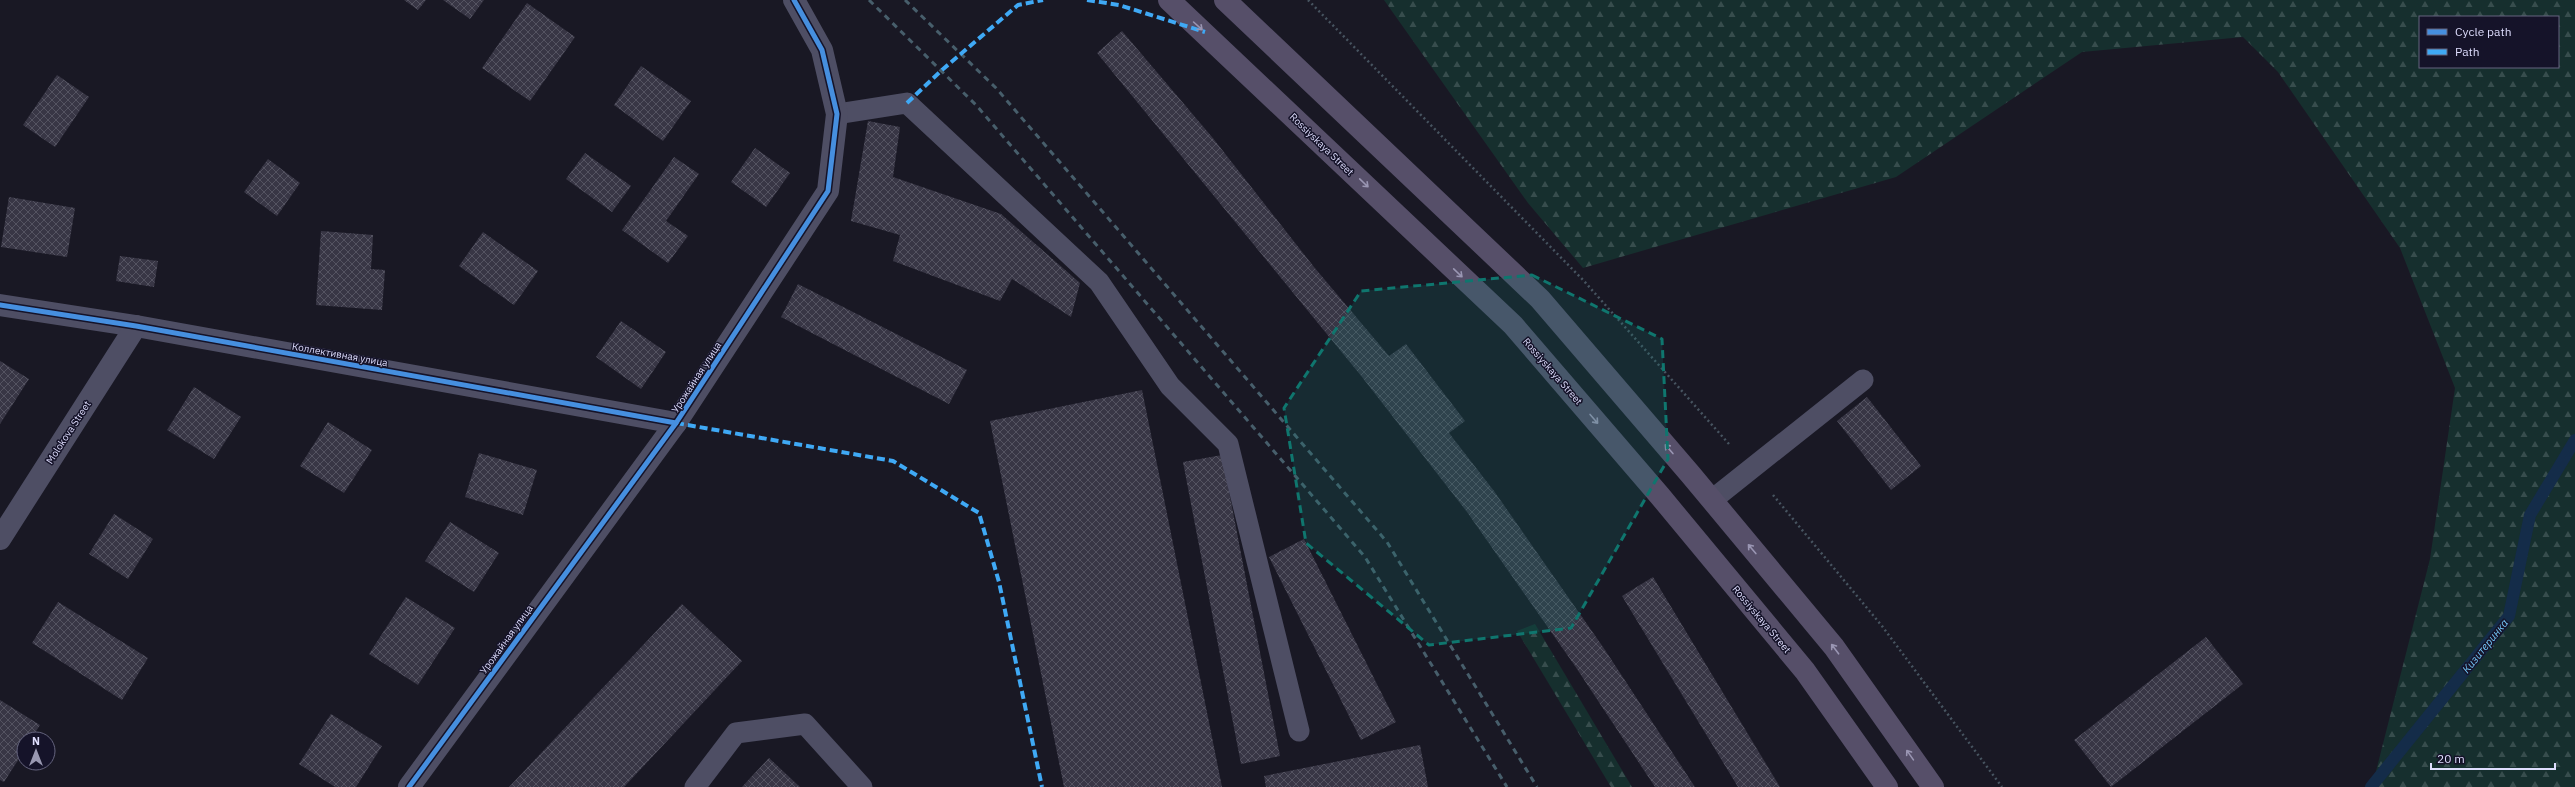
<svg xmlns="http://www.w3.org/2000/svg" width="2575" height="787" viewBox="0 0 2575 787" font-family="'IBM Plex Sans',sans-serif">
  <style>
    .forest { fill: url(#forest-firs); fill-rule: evenodd }
    .lines { fill: none; stroke-linecap: round; stroke-linejoin: round }
    .stream { stroke: #142c49; stroke-width: 12 }
    .building { fill: url(#building-cross-hatch) }
    .path { stroke: #475460; stroke-width: 2.5; stroke-dasharray: 2 3; stroke-linecap: butt }
    .lane { stroke: #4e4e64; stroke-width: 21 }
    .street { stroke: #4e4e64; stroke-width: 22 }
    .primary { stroke: #564f69; stroke-width: 22 }
    .rail { stroke: #475e6b; stroke-width: 3; stroke-dasharray: 6 5; stroke-linecap: butt }
    .quiet { stroke: #3fa9f5; stroke-width: 4; stroke-dasharray: 8 4; stroke-linecap: butt }
    .cycleway-casing { stroke: #151329; stroke-width: 8 }
    .cycleway { stroke: #468fdf; stroke-width: 5 }
    .oneway { stroke: #9a96b3 }
    .marked { fill: #0f766e; fill-opacity: 0.2; stroke: #0f766e; stroke-width: 3; stroke-dasharray: 8 5; stroke-linejoin: round }
    .labels { text-anchor: middle; stroke-width: 3; stroke-linejoin: round; paint-order: stroke }
    .street-label { font-size: 10px; fill: #deddfd; stroke: #151329 }
    .water-label { font-size: 11px; font-style: italic; fill: #72c5f6; stroke: #151329 }
  </style>
  <defs>
    <pattern id="forest-firs" width="22" height="20" patternUnits="userSpaceOnUse"><rect width="22" height="20" fill="#162f2e"/><path d="M5 1l3.5 6h-7zM16 11l3.5 6h-7z" fill="#374d4d"/></pattern>
    <pattern id="building-cross-hatch" width="8" height="8" patternUnits="userSpaceOnUse"><rect width="8" height="8" fill="#383645"/><path d="M0 0l8 8M0 8l8-8" fill="none" stroke="#545361"/></pattern>
  </defs>
  <rect width="100%" height="100%" fill="#191824"/>
  <g class="forest">
    <path d="M1384,0H2575V787H2372L2430,559L2455,388L2400,248L2278,72L2243,37L2082,52L1896,177L1583,268L1528,203ZM2420,17H2558V67H2420Z"/>
    <path d="M1535,624L1632,787H1611L1517,631Z"/>
  </g>
  <g class="lines">
    <path class="stream" d="M2371,787L2509,616L2530,515L2575,440"/>
  </g>
  <g class="building">
    <path d="M404,0H426L418,10Z"/>
    <path d="M443,0H484L470,19Z"/>
    <path d="M527,3L575,37L530,101L482,68Z"/>
    <path d="M1122,31L1212,137L1314,267L1389,356L1406,344L1465,421L1449,433L1494,491L1603,647L1695,787H1655L1575,666L1467,512L1362,377L1097,53Z"/>
    <path d="M641,66L691,101L663,141L614,105Z"/>
    <path d="M57,75L89,97L55,147L23,125Z"/>
    <path d="M868,121L900,127L893,177L1001,214L1080,283L1071,317L1012,279L1000,301L893,261L900,235L851,221Z"/>
    <path d="M755,148L790,173L766,207L731,182Z"/>
    <path d="M585,153L631,186L612,212L566,179Z"/>
    <path d="M674,157L699,174L666,221L688,236L668,263L622,230Z"/>
    <path d="M268,159L300,183L277,216L244,192Z"/>
    <path d="M9,197L75,208L67,257L1,247Z"/>
    <path d="M321,231L373,235L371,269L385,270L382,310L316,305Z"/>
    <path d="M483,232L538,271L514,305L459,266Z"/>
    <path d="M120,256L158,261L154,287L116,281Z"/>
    <path d="M798,284L967,370L949,404L781,317Z"/>
    <path d="M621,321L666,352L641,389L596,357Z"/>
    <path d="M0,361L29,379L0,424Z"/>
    <path d="M194,387L241,417L214,459L167,430Z"/>
    <path d="M1142,390L1160,479L1222,787H1064L1008,510L990,421Z"/>
    <path d="M1867,397L1921,466L1891,490L1837,421Z"/>
    <path d="M328,422L372,450L344,493L300,466Z"/>
    <path d="M479,453L537,470L523,515L465,497Z"/>
    <path d="M1222,455L1280,756L1241,764L1183,462Z"/>
    <path d="M114,514L153,539L128,579L89,554Z"/>
    <path d="M450,522L499,553L474,592L425,561Z"/>
    <path d="M1304,539L1396,722L1361,740L1269,557Z"/>
    <path d="M1653,577L1780,787H1738L1622,596Z"/>
    <path d="M406,597L455,628L418,685L369,654Z"/>
    <path d="M58,602L148,658L122,700L32,643Z"/>
    <path d="M682,604L742,661L624,787H509Z"/>
    <path d="M2206,637L2243,684L2111,787L2074,740Z"/>
    <path d="M0,700L40,725L31,739H24V751L4,782L0,780Z"/>
    <path d="M331,714L382,746L356,787H335L299,764Z"/>
    <path d="M1420,745L1428,787H1266L1264,776Z"/>
    <path d="M769,758L800,787H742Z"/>
  </g>
  <g class="lines">
    <g class="path">
      <path d="M1308,0L1584,281L1729,444"/>
      <path d="M1773,495L1882,626L2002,787"/>
    </g>
    <g class="lane">
      <path d="M837,114L907,103L1099,282L1170,386L1228,444L1299,731"/>
      <path d="M1712,500L1863,380"/>
      <path d="M695,787L736,733L805,724L862,787"/>
    </g>
    <g class="street">
      <path d="M0,305L136,326L676,423"/>
      <path d="M0,539L136,326"/>
      <path d="M409,787L676,423L828,191L837,114L822,50L794,0"/>
    </g>
    <g class="primary">
      <path d="M1169,0L1513,325L1660,496L1805,671L1887,787"/>
      <path d="M1225,0L1540,299L1691,475L1834,647L1933,787"/>
    </g>
    <g class="rail">
      <path d="M869,0L976,105L1365,557L1507,787"/>
      <path d="M905,0L996,88L1387,542L1537,787"/>
    </g>
    <g class="quiet">
      <path d="M1087,0L1119,5L1205,32"/>
      <path d="M907,103L942,70L1018,5L1043,0"/>
      <path d="M676,423L893,461L979,513L999,582L1042,787"/>
    </g>
    <defs>
      <g id="cycleway">
        <path d="M0,305L136,326L676,423"/>
        <path d="M409,787L676,423L828,191L837,114L822,50L794,0"/>
      </g>
    </defs>
    <use href="#cycleway" class="cycleway-casing"/>
    <use href="#cycleway" class="cycleway"/>
  </g>
  <defs><path id="oneway-shaft" d="M-6 0H5M1.5-3L5.5 0L1.5 3" fill="none" stroke-width="1.6" stroke-linecap="round" stroke-linejoin="round"/></defs>
  <g class="oneway">
    <use href="#oneway-shaft" transform="translate(1198 26) rotate(42)"/>
    <use href="#oneway-shaft" transform="translate(1364 183) rotate(44)"/>
    <use href="#oneway-shaft" transform="translate(1458 273) rotate(44)"/>
    <use href="#oneway-shaft" transform="translate(1594 419) rotate(49)"/>
    <use href="#oneway-shaft" transform="translate(1669 449) rotate(-131)"/>
    <use href="#oneway-shaft" transform="translate(1752 549) rotate(-130)"/>
    <use href="#oneway-shaft" transform="translate(1835 649) rotate(-127)"/>
    <use href="#oneway-shaft" transform="translate(1910 755) rotate(-125)"/>
  </g>
  <path class="marked" d="M1532,275L1662,339L1668,459L1571,628L1429,645L1306,543L1284,408L1361,291Z"/>
  <g class="labels">
    <g class="street-label">
      <text transform="translate(1322 144) rotate(44)" y="4">Rossiyskaya Street</text>
      <text transform="translate(340 354) rotate(10)" y="4">Коллективная улица</text>
      <text transform="translate(1553 371) rotate(49)" y="4">Rossiyskaya Street</text>
      <text transform="translate(696 377) rotate(-57)" y="4">Урожайная улица</text>
      <text transform="translate(68 432) rotate(-57)" y="4">Molokova Street</text>
      <text transform="translate(1762 619) rotate(50)" y="4">Rossiyskaya Street</text>
      <text transform="translate(506 639) rotate(-54)" y="4">Урожайная улица</text>
    </g>
    <g class="water-label">
      <text transform="translate(2485 646) rotate(-51)" y="4">Кизитеринка</text>
    </g>
  </g>
  <rect x="2419" y="16" width="140" height="52" fill="#151329" stroke="#65647e"/>
  <rect x="2427" y="29" width="20" height="6" fill="#468fdf" stroke="#65647e"/>
  <text x="2455" y="36" font-size="12" fill="#deddfd">Cycle path</text>
  <rect x="2427" y="49" width="20" height="6" fill="#3fa9f5" stroke="#65647e"/>
  <text x="2455" y="56" font-size="12" fill="#deddfd">Path</text>
  <g transform="translate(36 751)"><circle r="19" fill="#151329" stroke="#65647e"/>
  <path d="M0-3L7 15L0 10L-7 15Z" fill="#9998b1"/>
  <text y="-6" font-size="11" font-weight="bold" text-anchor="middle" fill="#deddfd">N</text>
  </g>
  <path d="M2431 763v6h124v-6" fill="none" stroke="#deddfd" stroke-width="2"/>
  <text x="2437" y="763" font-size="12" fill="#deddfd" stroke="#151329" stroke-width="3" paint-order="stroke">20 m</text>
</svg>
